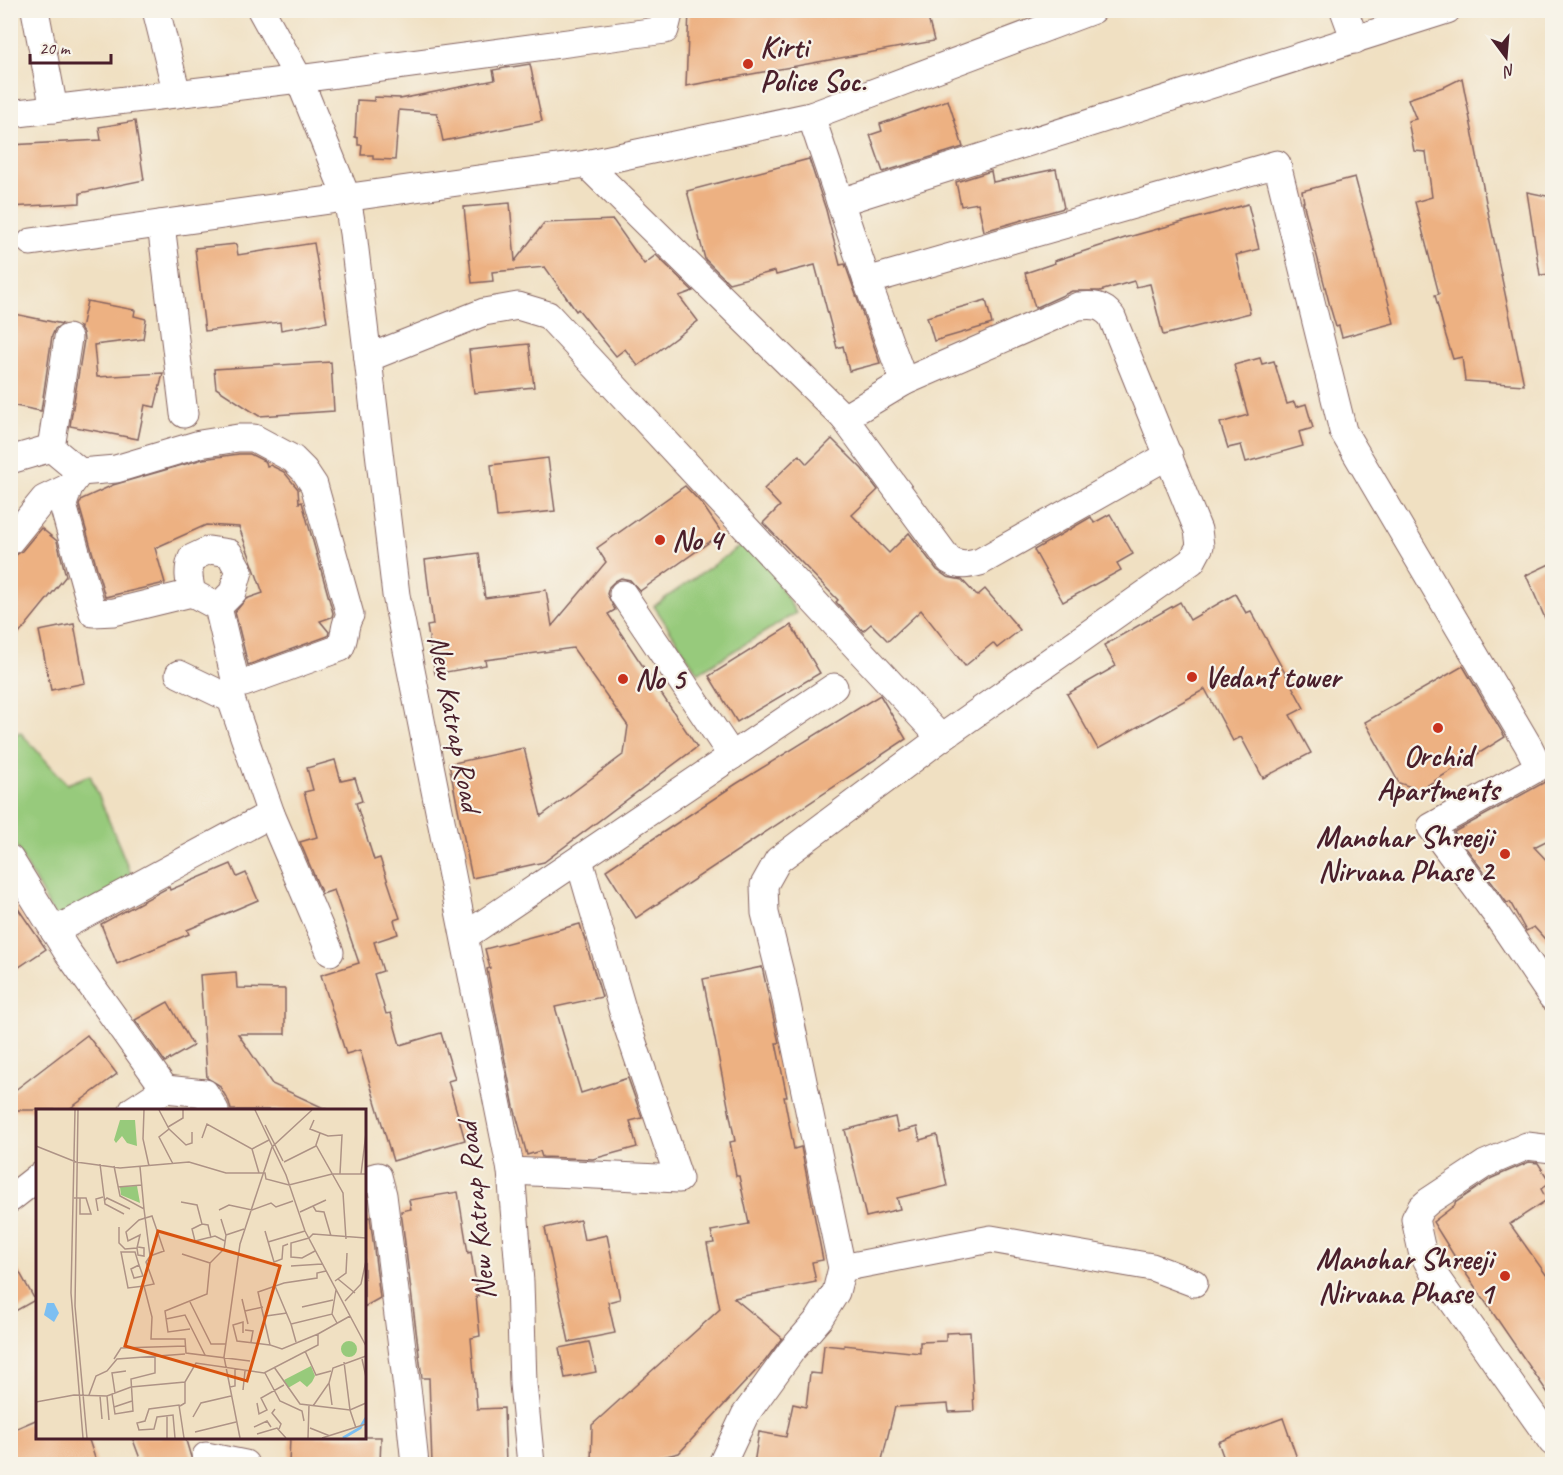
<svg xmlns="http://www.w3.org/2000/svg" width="1563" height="1475" viewBox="0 0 1563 1475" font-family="Caveat,sans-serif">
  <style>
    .green { fill: #97ca7b; stroke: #707453; stroke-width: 1.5 }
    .building { fill: #edb182 }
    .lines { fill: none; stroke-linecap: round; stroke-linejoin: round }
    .minor-casing { stroke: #846360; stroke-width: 29 }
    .minor { stroke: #fff; stroke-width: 27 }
    .poi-dot { fill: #c8321e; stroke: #f7f3e8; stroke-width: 2 }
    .labels { text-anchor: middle; stroke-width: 4.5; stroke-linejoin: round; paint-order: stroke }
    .poi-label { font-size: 30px; font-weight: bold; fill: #4a1f2b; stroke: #f7f3e8; text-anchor: start }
    .street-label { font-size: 30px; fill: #4a1f2b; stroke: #f7f3e8 }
    .inset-river { fill: none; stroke: #7cbff2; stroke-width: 3 }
    .inset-road { fill: none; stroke: #ae9386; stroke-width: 1.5 }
    .view { fill: #d8530f; fill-opacity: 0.15; stroke: #d8530f; stroke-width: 3 }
    .inset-edge { fill: none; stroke: #4a1f2b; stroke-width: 3 }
  </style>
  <rect width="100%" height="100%" fill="#f7f3e8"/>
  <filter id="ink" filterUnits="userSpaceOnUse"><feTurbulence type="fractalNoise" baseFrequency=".0167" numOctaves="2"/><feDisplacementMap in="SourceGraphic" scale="12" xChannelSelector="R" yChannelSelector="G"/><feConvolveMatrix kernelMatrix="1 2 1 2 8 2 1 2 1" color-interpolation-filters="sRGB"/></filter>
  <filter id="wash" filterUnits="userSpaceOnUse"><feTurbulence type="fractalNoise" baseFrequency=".008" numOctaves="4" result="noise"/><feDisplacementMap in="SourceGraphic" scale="24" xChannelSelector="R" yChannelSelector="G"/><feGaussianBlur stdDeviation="1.35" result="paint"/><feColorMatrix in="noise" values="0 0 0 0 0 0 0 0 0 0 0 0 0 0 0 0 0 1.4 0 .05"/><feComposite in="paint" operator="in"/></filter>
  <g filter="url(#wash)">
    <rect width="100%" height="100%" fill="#f0e0c2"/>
    <g class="green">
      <path d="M752,538L796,613L698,673L654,606Z"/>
      <path d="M20,732L67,784L90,775L133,879L56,919L11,837L10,737Z"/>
    </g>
    <g id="blocks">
      <g class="building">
        <path d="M689,10H926L934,41L686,86Z"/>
        <path d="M530,64L542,121L443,141L437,113L399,110L395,160L373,159V155H361L362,145H358V138L355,137L357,100L374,101V97L400,98V99L495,80L493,70Z"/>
        <path d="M1462,78L1487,207L1524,385L1465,381L1462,357L1453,359L1445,333L1435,295L1439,294L1415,202L1432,197L1426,152L1414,151L1408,121L1416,119L1408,99L1446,86Z"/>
        <path d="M948,100L963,147L883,172L870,135L882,131L880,124Z"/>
        <path d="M135,121L144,180L80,193V203L10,207V145L101,140L99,127Z"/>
        <path d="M809,159L826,210L840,265L845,264L880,363L849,371L843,346L837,348L815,265L776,275L775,271L729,283L705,259L687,191Z"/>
        <path d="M1056,169L1064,208L984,231L978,203L961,206L956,182L991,171L993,182Z"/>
        <path d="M1355,177L1394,323L1342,337L1339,326L1336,327L1331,310L1303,202H1304L1302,191Z"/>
        <path d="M1527,192L1552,197V274L1540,275Z"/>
        <path d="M510,203L515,261L544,223L613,220L644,264L656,255L693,291L679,296L698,321L638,366L625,349L616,356L578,309L576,311L545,267L492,272L493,281L472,283L464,207Z"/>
        <path d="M1248,204L1259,249L1236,255L1250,313L1163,335L1150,284L1136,287L1134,281L1100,291H1072L1035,308L1025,273L1055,263L1054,261L1125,238Z"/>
        <path d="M314,243L327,322L281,330L280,322L205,331L195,248L236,244L238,255Z"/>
        <path d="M986,300L992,324L934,341L927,317Z"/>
        <path d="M87,301L135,310L134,316L146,319L143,339L94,345L97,377L163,373L155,407L145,405L138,439L70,426L84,340L83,333L79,327L81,328Z"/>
        <path d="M10,313L62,324L55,329L52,336L41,411L10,405Z"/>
        <path d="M529,344L534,387L474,393L469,350Z"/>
        <path d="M1260,358L1262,364L1274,361L1287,404L1294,402L1296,407L1306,404L1313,428L1299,432L1303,446L1246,462L1241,445L1228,448L1220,423L1248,415L1234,365Z"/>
        <path d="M331,362L334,411L259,416L216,388L214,369Z"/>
        <path d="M832,439L862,469L878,490L852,515L889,553L909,533L937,570L947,577L962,580L977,596L985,589L1020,630L997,648L993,643L965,666L921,610L888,641L871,624L863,631L836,602L838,600L763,523L780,506L764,489L799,455L807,464Z"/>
        <path d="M239,454H250L266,462L267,466L270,465L284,472L298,489L299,503L302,502L333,613L332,617L320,621L329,632L328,636L248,665L235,612L246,599L263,593L239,527L206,525L155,548L165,583L105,597L79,505L82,499L113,485L203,459Z"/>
        <path d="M548,458L555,511L497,517L491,465Z"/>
        <path d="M685,486L702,504L722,533L640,591L630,580L621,578L615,581L609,587L607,594L615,610L608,614L697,747L544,862L472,878L449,764L524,748L541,816L624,754L628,726L573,648L485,660L486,665L435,674L427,626L433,625L425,560L479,553L485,598L546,590L552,626L606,562L597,548Z"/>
        <path d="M1110,514L1133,554L1117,563L1121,570L1063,602L1034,550L1091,517L1094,523Z"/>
        <path d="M41,528L57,541L66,576L10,645V556L16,555L22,551Z"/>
        <path d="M1552,563V634L1526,575Z"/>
        <path d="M1235,594L1246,613L1251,611L1304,708L1290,715L1311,753L1263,778L1241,737L1233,741L1205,689L1098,749L1067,694L1116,666L1104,645L1180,602L1190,620Z"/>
        <path d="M74,624L85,683L51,690L39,631Z"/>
        <path d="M791,625L820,673L737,722L709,676Z"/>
        <path d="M1463,666L1505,737L1420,790L1399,783L1365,722Z"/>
        <path d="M880,695L906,739L636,918L606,870L736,784Z"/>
        <path d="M335,760L341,781L355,778L362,801L356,803L374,860L380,858L400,918L394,920L398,934L374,942L383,971L374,974L386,1014L391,1013L400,1045L441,1033L455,1079L448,1081L465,1140L393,1161L360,1050L346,1054L321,975L359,963L334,890L322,894L300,842L317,837L304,792L313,790L307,768Z"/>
        <path d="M1552,775V838L1534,847L1552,866V947L1534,927L1526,931L1510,902L1507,903L1454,832L1547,781Z"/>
        <path d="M231,864L237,877L246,873L258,900L187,930L189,934L117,964L101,924L169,887L170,890Z"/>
        <path d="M10,897L46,949L10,973Z"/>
        <path d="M580,924L602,997L555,1007L581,1093L628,1078L642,1118L630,1121L637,1147L593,1159L542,1157L540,1151L527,1155L514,1107L487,969L490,968L485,949Z"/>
        <path d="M762,967L779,1043H776L787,1097H784L794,1149L801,1147L823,1260L812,1262L816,1282L734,1298L782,1338L765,1361L679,1453L654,1459L656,1464H591L592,1425L720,1309L707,1244L714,1243L711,1231L749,1224L739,1176H736L730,1142L735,1141L703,979Z"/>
        <path d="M236,972L237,988L285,989V1034H238L272,1084L328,1110H231L229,1102L219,1085L207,1078L200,975Z"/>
        <path d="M168,1002L193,1046L165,1062L135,1020Z"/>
        <path d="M87,1035L117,1074L68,1110H10V1094Z"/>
        <path d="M895,1117L898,1132L917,1127L920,1140L937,1135L947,1186L897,1198L900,1209L866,1217L845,1130Z"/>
        <path d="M1529,1162L1538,1163L1550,1182L1541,1189L1547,1200L1510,1224L1552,1283V1399L1458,1262L1433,1222L1455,1205V1203L1492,1178Z"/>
        <path d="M458,1192L468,1253L471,1252L478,1296H476L480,1336L471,1338L477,1409L504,1408L506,1464H432L429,1378H422L401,1211L411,1209L409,1200Z"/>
        <path d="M370,1217L380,1298L364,1307V1218Z"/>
        <path d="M580,1220L584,1240L607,1235L620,1299L608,1302L615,1333L569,1342L545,1228Z"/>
        <path d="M10,1255L35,1300L10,1314Z"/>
        <path d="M970,1332L974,1411L949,1412L948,1404L895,1407L881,1464H754L759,1432L786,1437L793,1404L806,1407L810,1373L821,1374L824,1345L844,1347V1345L920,1353V1342L946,1341V1333Z"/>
        <path d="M589,1342L596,1372L565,1378L559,1348Z"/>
        <path d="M1283,1418L1299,1464H1226L1218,1442Z"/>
        <path d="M38,1419V1437H88L97,1464H10V1431Z"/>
        <path d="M132,1437H185L193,1464H142Z"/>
        <path d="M290,1437H381L380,1464H289Z"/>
      </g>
    </g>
  </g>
  <g filter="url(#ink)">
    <use href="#blocks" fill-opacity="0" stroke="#846360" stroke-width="1.5"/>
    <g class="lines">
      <defs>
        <g id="minor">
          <path d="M35,10L54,109"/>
          <path d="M156,10L177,94"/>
          <path d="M261,10L299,79L347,198L353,233L396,595L511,1171L520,1282L523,1384L531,1464"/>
          <path d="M1344,10L1355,40"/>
          <path d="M10,114L299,79L665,30L670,10"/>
          <path d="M811,116L1093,10"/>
          <path d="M586,164L844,418L949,560C960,567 968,565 980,562L1169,455"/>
          <path d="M840,202L1447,10"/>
          <path d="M161,224L184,414"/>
          <path d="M31,242L586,164L811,116L867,281L1277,164L1343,431L1528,745L1539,767L1431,827L1495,913L1552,997"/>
          <path d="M867,281L904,382"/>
          <path d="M368,358L484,312L518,306L548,315L941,738"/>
          <path d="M51,448L80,472L116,469L200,444L238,438H254L293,459L304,470L314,485L350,615C343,626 346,637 340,648L244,683L234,675L218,607L233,592L239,571L229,553L209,550L192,558C187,570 189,580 192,593L218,607"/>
          <path d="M51,448L68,338"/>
          <path d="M10,460L51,448"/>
          <path d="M80,472L69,487L63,505L93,613L114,612L192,593"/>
          <path d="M10,541L44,499L69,487"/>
          <path d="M623,594L732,756"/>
          <path d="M179,674L231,699L271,814L330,952"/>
          <path d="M10,859L66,950L165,1089L133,1110"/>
          <path d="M54,931L271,814"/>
          <path d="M465,936L834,687"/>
          <path d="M165,1089L205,1093L215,1110"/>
          <path d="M1552,1149L1527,1146L1485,1164L1429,1201L1421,1208L1415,1219L1422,1251L1437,1279L1552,1442"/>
          <path d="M511,1171L679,1179L626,1022L579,860"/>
          <path d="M364,1180L378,1176L383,1195L408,1396L415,1464"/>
          <path d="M10,1199L38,1177"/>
          <path d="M842,1268L991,1239L1152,1267L1194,1283"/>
          <path d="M206,1456L245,1464"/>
          <path d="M722,1464L745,1415L792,1350L819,1319L836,1292L842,1268L782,981L765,913L764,885L778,860L941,738L1192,561L1200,546L1198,530L1112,317C1102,304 1093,305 1078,306L904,382L844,418"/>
        </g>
      </defs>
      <use href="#minor" class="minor-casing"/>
      <use href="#minor" class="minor"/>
    </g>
  </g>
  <g class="poi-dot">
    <circle cx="748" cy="64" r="6"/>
    <circle cx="660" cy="540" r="6"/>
    <circle cx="1192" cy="677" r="6"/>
    <circle cx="623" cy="679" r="6"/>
    <circle cx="1438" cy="728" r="6"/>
    <circle cx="1505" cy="854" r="6"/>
    <circle cx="1505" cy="1276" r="6"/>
  </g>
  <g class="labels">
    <g class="poi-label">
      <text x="760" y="57">Kirti<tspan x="760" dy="34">Police Soc.</tspan></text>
      <text x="672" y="550">No 4</text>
      <text x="1204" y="687">Vedant tower</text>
      <text x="635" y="689">No 5</text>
      <text x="1438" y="766" text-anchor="middle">Orchid<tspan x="1438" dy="34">Apartments</tspan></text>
      <text x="1493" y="847" text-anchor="end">Manohar Shreeji<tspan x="1493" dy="34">Nirvana Phase 2</tspan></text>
      <text x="1493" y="1269" text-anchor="end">Manohar Shreeji<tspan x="1493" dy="34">Nirvana Phase 1</tspan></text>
    </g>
    <g class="street-label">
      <text transform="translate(455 723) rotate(79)" y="10">New Katrap Road</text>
      <text transform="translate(476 1211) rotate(-96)" y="10">New Katrap Road</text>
    </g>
  </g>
  <g transform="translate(36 1109)">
    <rect width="330" height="330" fill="#f0e0c2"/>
    <path d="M84,11H99L101,37L91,34L86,27L80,34L78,31ZM101,77L104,94L85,86L84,78ZM305 240a8 8 0 1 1 16 0a8 8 0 1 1-16 0ZM275,257L279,267L276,273L271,278L264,272L252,279L248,271Z" fill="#97ca7b"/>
    <path d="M11,194H18L23,204L18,213L8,206Z" fill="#7cbff2"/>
    <path class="inset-river" d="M307,329L324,319L330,309"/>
    <path class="inset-road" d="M39,1L35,184L47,329M42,1L39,197L51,329M108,1L107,30L113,57M123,1L133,20L123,28L137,55M219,1L250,66L269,122L330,237M278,11L274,20L292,27L306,26L304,65M229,16L247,52M132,18L147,9V1M133,20L150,36L156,34V23M284,24L280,36L307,84L310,130M166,29L171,15L216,40L223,64M0,37L40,53L84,59L153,53L190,64H229L230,70L253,76L296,65H330M216,40L233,31M248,53L280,37M64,55L69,95L88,105M78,57L84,87L108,100L104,58M325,65L330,24M82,78L106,76M38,89H44V105H55L50,89H44M68,92L71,89L94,100M145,93L161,96L166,115L156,120L159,132L179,127L189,132M277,97L280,102L288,103L295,127M108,100L114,147L110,153L118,175L108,177L116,208L115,230H149L150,244L214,252M183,101L193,96L216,101L235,94L240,98L257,92M62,102L60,90L67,88M264,103L290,91M166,115L172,116L175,129M83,118V134L89,140L101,139L104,126L92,132L90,123L103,111L116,107L128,142L114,147M229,122L238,153L246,150L247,137L252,135M190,126L208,120M273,129L255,134V148L266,149L279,142M273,129L277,125L330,129M232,133L269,122M101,139L102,146L108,147V139L102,138M146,145L174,154M103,156L107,167L98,169L95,160L103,156L99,143H85L92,179L108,177M255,157L286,155M302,170L319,184M299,172L310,164L311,144M239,177L255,215M206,190L212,215M309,192L325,175L330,152M154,193L175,235H190M266,198L297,191M209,202L227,198M296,205L300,181M230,207L251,204M130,210L149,206L169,246M207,219V224V213L197,216L201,232L234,236M154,220L132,223L129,202L171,185L174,154L188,140L190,126L185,110M209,221L217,222L215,233M282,225L246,240L234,236L222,183L248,174L281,169V164L290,162M260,233L255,215L296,205L301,214M269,242L280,266L295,262M78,250L85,239L150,237M326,250L330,268M308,253L314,301L320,319M238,258L264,295L314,301L330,294M229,264L244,292L266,302L268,312M293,274L296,296M194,278L199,277V260M207,281L209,262M79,284L76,264L90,262M76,285L79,305L97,302L95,270L119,264V247M53,286L60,267L71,262L81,250L149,245M64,287L66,310M71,287L73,311M0,293L38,286L71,287L95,278L149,273L160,254L228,264L282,236V225L314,207M221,294L223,305L231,301L225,289L248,276M144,297L149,294V273M277,297L293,274L297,259L330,247M78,298L96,292M239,300L236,304L245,315L243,320M131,307V329M157,308L165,294L195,287M218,318L231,312L235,318M274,319L294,327M159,323L200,313M221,325L241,319L250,329M139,329L137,306L121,308L118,320L103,321L101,314L109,312L113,300L143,296L148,329M204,329L188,248L204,135L236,38L276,1M272,329L273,296M286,329L330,315"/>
    <path class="view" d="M122,122L244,157L211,272L89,237Z"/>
    <rect width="330" height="330" class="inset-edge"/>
  </g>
  <rect width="1563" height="1475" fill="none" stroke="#f7f3e8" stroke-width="36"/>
  <g transform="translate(1506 57) rotate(164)" stroke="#f7f3e8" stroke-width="4.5" paint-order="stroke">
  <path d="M0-4.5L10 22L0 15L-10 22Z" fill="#4a1f2b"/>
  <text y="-9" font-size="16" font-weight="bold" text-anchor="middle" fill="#4a1f2b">N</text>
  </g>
  <path d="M30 54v9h81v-9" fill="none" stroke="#4a1f2b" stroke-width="3"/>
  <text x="39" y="54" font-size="18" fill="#4a1f2b" stroke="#f7f3e8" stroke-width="4.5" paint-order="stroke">20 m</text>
</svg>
